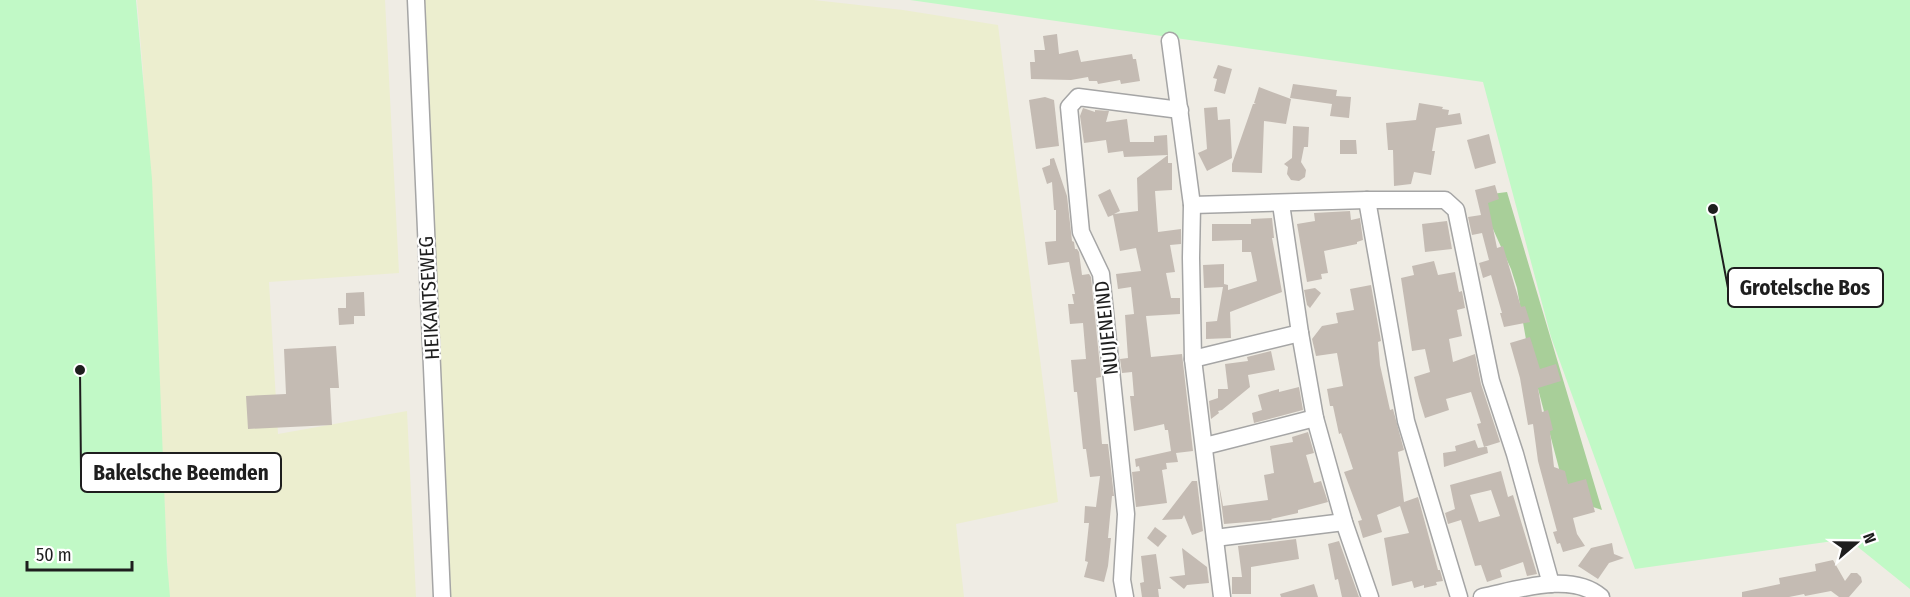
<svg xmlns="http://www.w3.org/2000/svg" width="1910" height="597" viewBox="0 0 1910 597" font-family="'Fira Sans Condensed',sans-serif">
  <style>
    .farmland { fill: #eceecf }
    .forest { fill: #a8cf99 }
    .park { fill: #c1f9c6 }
    .building { fill: #c4bbb3; fill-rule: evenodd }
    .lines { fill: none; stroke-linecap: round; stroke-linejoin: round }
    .minor-casing { stroke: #a5a5a5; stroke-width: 19 }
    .minor { stroke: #fff; stroke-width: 16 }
    .labels { text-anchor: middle; stroke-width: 4.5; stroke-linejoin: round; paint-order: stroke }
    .street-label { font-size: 20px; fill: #1e1e1e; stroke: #fff }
    .leader { fill: none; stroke: #1e1e1e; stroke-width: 2 }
    .callout-dot { fill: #1e1e1e; stroke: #fff; stroke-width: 2 }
    .callout { fill: #fff; stroke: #1e1e1e; stroke-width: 2 }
    .callout-label { font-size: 21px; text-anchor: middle; font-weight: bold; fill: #1e1e1e }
  </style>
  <rect width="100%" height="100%" fill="#efece4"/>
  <g class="farmland">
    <path d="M137,0H385L399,273L269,282L278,434L407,411L416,597H169L143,71Z"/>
    <path d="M420,0H814L903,10L998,25L1058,502L956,524L964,597H451Z"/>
  </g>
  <path class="forest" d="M1507,192L1602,510L1584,504L1561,476L1528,351L1517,288L1511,269L1488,218L1484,195Z"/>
  <g class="park">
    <path d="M0,0H136L152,179L167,561L170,597H0Z"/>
    <path d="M910,0H1910V589L1848,539L1635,569L1551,337L1483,82Z"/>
  </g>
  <g class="building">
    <path d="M1057,34L1059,54L1078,50L1081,62L1132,54L1133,59H1136L1140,81L1121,84L1120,80L1098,84L1097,81H1089L1088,77L1071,80L1031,79L1030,62H1035L1034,50H1045L1043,36Z"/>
    <path d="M1218,65L1232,69L1225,94L1214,91L1217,79L1213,78Z"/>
    <path d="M1293,84L1337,90L1336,96L1351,97L1349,118L1330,116L1332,104L1290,98Z"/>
    <path d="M1259,87L1291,99L1286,124L1264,121L1262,173L1232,172V164L1253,104H1256L1254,103Z"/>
    <path d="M1045,97L1054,100L1059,146L1036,149L1029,100Z"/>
    <path d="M1419,103L1443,107L1442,109L1449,110L1448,115L1460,113L1462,124L1436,128L1432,151H1435L1431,175L1414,172L1411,184L1394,186L1393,150H1388L1386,123L1416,120Z"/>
    <path d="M1217,107L1218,120L1230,119L1232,158L1207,171L1198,153L1207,149L1204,108Z"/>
    <path d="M1083,108L1095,112V110L1109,111L1106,122L1127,119L1130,142H1154V136L1167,135L1168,155L1124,157L1123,151L1108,153L1106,140L1084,143L1080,116Z"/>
    <path d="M1293,126L1309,127L1308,147H1304L1301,162L1306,170L1305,177L1299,181L1291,180L1287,174L1288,167L1284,164L1292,158Z"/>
    <path d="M1489,134L1496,163L1475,169L1467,140Z"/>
    <path d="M1340,140H1356L1357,154H1340Z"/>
    <path d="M1168,155V163H1172V190L1155,191L1158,232L1181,229V244L1170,245L1175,272L1166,273L1171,298H1180V314L1146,316L1151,357L1182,354L1193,451L1176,453L1178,462L1166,463L1167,469L1162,470L1167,503L1136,507L1132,472L1140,471L1139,466L1136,467L1135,459L1171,451L1168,430H1165L1164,424L1134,431L1130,396H1134L1132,372L1122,373L1120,359L1128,358L1125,315L1134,314L1131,287L1118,289L1116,274L1141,271L1136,248L1120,251L1113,215L1108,217L1098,195L1110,189L1120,211L1114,214L1138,211L1137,178Z"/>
    <path d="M1054,158L1067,196L1072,241L1074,242L1075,249H1077L1079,252L1082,275L1089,274L1091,277L1101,377L1096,378L1102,444H1108L1114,496H1112L1108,538H1111L1108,566L1104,582L1084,577L1088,562L1085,561L1089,523H1084L1085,506L1096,507L1100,476L1090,477L1086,449H1083L1077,392H1074L1071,360L1086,359L1083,323L1070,324L1068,304H1074L1072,294H1075L1069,262L1048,265L1045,242L1056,241V210H1054L1052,182L1047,184L1042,168L1050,165V159Z"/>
    <path d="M1495,185L1499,199L1488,203L1497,248L1503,246L1521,307L1525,306L1530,322L1504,327L1500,313H1502L1491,275L1483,278L1479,263L1489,260L1482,233L1472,235L1468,217L1481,215L1475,190Z"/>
    <path d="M1350,211L1351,220L1360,218L1363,240L1357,242V244L1324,251L1328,273L1321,274L1322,279L1307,282L1297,224L1315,221L1314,213Z"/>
    <path d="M1272,218L1274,238H1272L1282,292L1230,312L1231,338L1206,339V322L1217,321L1223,287L1204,288L1203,265L1224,264V284L1228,285V290L1257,281L1251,252H1242V240L1212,241V224H1251V219Z"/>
    <path d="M1447,221L1452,249L1425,252L1422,224Z"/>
    <path d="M1434,261L1438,275L1455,272L1459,292L1462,291L1465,308L1457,310L1462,336L1449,339L1453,362L1475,354L1481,384L1500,442L1484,447H1487L1488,453L1444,467L1443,453L1456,451L1455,446L1475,440L1478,448L1484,447L1477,424L1481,423L1471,392L1446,399L1449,410L1425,418L1419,398L1414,377L1430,372L1425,349L1412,351L1401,278L1414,275L1412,266Z"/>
    <path d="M1371,285L1381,341L1378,342L1380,365L1390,410L1393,409L1404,450L1398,452L1404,502L1418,497L1438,570H1440L1443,581L1436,582L1437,585L1424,588V585L1414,588L1412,581L1392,586L1384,538L1409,533L1400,506L1377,515L1382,532L1363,538L1358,521L1362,520L1344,472L1353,469L1341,433L1339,434L1333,406H1330L1327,389L1343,386L1337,353L1316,356L1312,339L1322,326L1338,323L1336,313L1354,310L1350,289Z"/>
    <path d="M1315,288L1321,293L1310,308L1307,305L1304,290Z"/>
    <path d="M364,292L365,316H354V324L339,325L338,308H346V293Z"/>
    <path d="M1530,337L1540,369L1556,364L1561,381L1538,388L1542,412L1548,410L1553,430L1550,431L1554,467L1565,471L1568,484L1586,479L1595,512L1573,518L1577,534L1585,546L1563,552L1560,543L1557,544L1553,532L1557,531L1538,461L1533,424L1528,425L1520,378L1510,343Z"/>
    <path d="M336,346L339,388H330L332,425L248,429L246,396L286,394L284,349Z"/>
    <path d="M1271,351L1275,370L1248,375L1250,387L1222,410L1218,411L1219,413L1211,419L1209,401L1218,398V389H1228L1225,364L1248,361L1247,357Z"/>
    <path d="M1299,387L1303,410L1254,423L1252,413L1262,410L1258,395L1279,389V392Z"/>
    <path d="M1308,432L1314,453L1306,455L1314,483L1321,481L1328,502L1298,510V513L1271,519L1272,520L1224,524L1218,478L1223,506L1268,500L1264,475L1274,473L1270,446L1293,442L1292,437Z"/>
    <path d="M1501,471L1508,497L1513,495L1537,574L1527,576L1523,562L1500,570L1502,577L1487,582L1481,565L1475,566L1461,520L1448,524L1445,513L1455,509L1450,485ZM1491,490L1500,516L1479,522L1470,495Z"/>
    <path d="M1192,481H1197L1203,531L1192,535L1184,515L1182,519L1162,520Z"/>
    <path d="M1155,527L1167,536L1158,547L1147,538Z"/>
    <path d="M1296,539L1299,559L1251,567V594H1232V577H1242L1238,546Z"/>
    <path d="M1339,541L1359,597H1342L1338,579L1335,580L1328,544Z"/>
    <path d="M1612,543L1614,554L1624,558L1609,563L1598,579L1578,566L1591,548Z"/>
    <path d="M1182,548L1207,567L1209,583L1187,585L1184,589L1169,577L1185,575Z"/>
    <path d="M1156,554L1161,589H1158L1159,597H1142L1140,583L1144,582L1141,556Z"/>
    <path d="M1833,560L1845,581L1851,573H1857L1861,577L1862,582L1849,597H1839L1831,591L1805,596L1804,594L1789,597H1742V592L1780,584L1779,578L1816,571L1815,564Z"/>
    <path d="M1314,584L1318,597H1281L1280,594Z"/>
  </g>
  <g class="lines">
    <defs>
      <g id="minor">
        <path d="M416,0L442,597"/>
        <path d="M1170,41L1192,205L1191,258L1193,359L1222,597"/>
        <path d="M1367,200L1406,421L1459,597"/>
        <path d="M1281,204L1300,333L1315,418L1344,522L1370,597"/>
        <path d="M1192,205L1367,200H1445L1456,210L1491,381L1515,454L1551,584"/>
        <path d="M1193,359L1300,333"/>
        <path d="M1205,446L1315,418"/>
        <path d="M1215,538L1344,522"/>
        <path d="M1125,597L1122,580L1126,514L1101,274L1081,232L1069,107L1078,97L1180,110"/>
        <path d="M1482,597C1517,590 1571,571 1601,597"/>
      </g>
    </defs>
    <use href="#minor" class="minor-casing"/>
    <use href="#minor" class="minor"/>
  </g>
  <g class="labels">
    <g class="street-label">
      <text transform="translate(429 298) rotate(-93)" y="7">HEIKANTSEWEG</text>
      <text transform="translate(1106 328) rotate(-96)" y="7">NUIJENEIND</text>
    </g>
  </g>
  <path class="leader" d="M1713 209L1728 288M80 370L81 472"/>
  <g class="callout-dot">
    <circle cx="1713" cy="209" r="6"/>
    <circle cx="80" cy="370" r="6"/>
  </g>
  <g class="callout">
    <rect x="1728" y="268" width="155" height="39" rx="6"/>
    <rect x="81" y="453" width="200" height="39" rx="6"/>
  </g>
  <g class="callout-label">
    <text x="1805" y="295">Grotelsche Bos</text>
    <text x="181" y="480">Bakelsche Beemden</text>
  </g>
  <g transform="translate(1856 543) rotate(70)" stroke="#ffffff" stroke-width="4.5" paint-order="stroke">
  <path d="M0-4.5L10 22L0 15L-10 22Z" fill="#1e1e1e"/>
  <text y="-9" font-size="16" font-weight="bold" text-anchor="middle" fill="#1e1e1e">N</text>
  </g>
  <path d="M27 561v9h105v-9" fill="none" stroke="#1e1e1e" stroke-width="3"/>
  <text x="36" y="561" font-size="18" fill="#1e1e1e" stroke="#ffffff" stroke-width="4.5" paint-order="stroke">50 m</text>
</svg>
